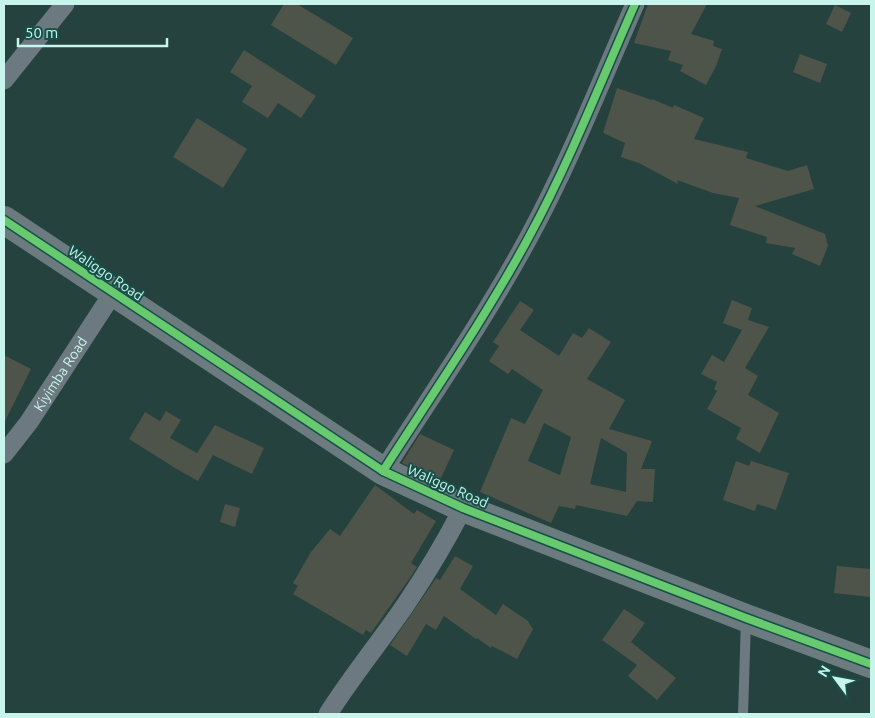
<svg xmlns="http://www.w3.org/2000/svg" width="875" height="718" viewBox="0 0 875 718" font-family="Ubuntu,sans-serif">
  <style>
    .building { fill: #4e544a; fill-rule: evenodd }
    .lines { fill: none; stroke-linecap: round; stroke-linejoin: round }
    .lane { stroke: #6d7980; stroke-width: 10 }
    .street { stroke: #6d7980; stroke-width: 19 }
    .secondary { stroke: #6b7b80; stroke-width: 28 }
    .cycleway-casing { stroke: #184f48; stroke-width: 11 }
    .cycleway { stroke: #67ca6e; stroke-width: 8 }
    .labels { text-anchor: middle; stroke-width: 4; stroke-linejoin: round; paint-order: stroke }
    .street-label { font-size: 14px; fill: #c7f5ec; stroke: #184f48 }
  </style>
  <rect width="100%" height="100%" fill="#25423f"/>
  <g class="building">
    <path d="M284,4H297L353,38L336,65L271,25Z"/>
    <path d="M648,4H707L691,34L714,41L713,46L722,49L716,66L706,85L680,71L683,65L668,60L671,51L634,43Z"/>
    <path d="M835,5L851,13L842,32L826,24Z"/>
    <path d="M244,50L316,96L301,118L278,103L268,118L242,102L252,86L230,72Z"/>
    <path d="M800,54L827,64L820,83L793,72Z"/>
    <path d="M617,88L652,100V99L673,108L674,105L704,118L694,139L748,152L746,158L788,171L807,165L814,189L755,206L825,234L828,246L820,266L792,254L795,248L766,243L767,237L730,225L739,198L713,193L677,180L678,184L639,163L621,157L625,143L603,133Z"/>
    <path d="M197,118L247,149L223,188L173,157Z"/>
    <path d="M732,300L752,308L748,320L769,327L745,368L758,376L748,395L779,413L760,453L736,439L741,428L707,409L717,391L714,389L717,382L701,374L712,355L724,362L742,330L723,323Z"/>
    <path d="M520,301L534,310L520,330L559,356L573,333L582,338L589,328L611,342L587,379L625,400L609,429L652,441L641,469H655L653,502L637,501L627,516L576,505L575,509L559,506L551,523L480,492L511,418L525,424L543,390L512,369L508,374L489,361L499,346L493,342ZM544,423L571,437L560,475L528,461ZM601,438L627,453L626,492L590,484Z"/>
    <path d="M4,355L31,369L4,423Z"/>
    <path d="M166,411L181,420L170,438L197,453L215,425L264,448L252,474L213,455L198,481L175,468L129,439L145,412L160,421Z"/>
    <path d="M420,434L454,450L440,480L402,463Z"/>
    <path d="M736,461L749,466L751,461L789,473L776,510L757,504L755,511L723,500Z"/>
    <path d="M375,485L414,514L417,510L436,521L411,563L417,567L412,575L371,633L366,630L363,635L293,594L298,586L293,583L311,552L330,529L340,536Z"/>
    <path d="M225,504L240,508L235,527L220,522Z"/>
    <path d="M455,556L473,566L460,589L496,615L503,604L528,621L533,629L517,659L492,646L491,648L477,638L476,639L444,616L436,630L426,624L407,656L390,645L436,578L440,580Z"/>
    <path d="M837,566L871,569L870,597L834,593Z"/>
    <path d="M624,609L645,623L631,642L676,678L657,700L628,676L637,665L602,640Z"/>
  </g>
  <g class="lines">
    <path class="lane" d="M743,714L746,619"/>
    <g class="street">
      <path d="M4,80L65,4"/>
      <path id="s1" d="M4,454L29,422L113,293"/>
      <path d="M383,471C433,393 486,317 530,235C570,161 601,81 635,4"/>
      <path d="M328,714C352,676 381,641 406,604C427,573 446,541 463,508"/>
    </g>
    <path class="secondary" d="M4,220L383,471L463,508L746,618L871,664"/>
    <defs>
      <g id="cycleway">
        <path d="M4,220L383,471L463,508L746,618L871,664"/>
        <path d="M383,471C433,393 486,317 530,235C570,161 601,81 635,4"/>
      </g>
    </defs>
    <use href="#cycleway" class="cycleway-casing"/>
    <use href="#cycleway" class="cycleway"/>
  </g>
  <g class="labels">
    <g class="street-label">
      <text transform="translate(106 273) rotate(34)" y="5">Waliggo Road</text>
      <text dy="5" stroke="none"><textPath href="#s1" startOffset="98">Kiyimba Road</textPath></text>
      <text transform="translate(448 486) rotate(24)" y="5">Waliggo Road</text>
    </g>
  </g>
  <rect width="875" height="718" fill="none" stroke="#c7f5ec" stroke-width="10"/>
  <g transform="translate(835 678) rotate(302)" stroke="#184f48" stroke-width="4" paint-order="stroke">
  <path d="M0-4L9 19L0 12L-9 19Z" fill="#c7f5ec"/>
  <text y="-8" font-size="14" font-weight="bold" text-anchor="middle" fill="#c7f5ec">N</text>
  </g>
  <path d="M18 38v8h149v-8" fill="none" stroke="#c7f5ec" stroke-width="2.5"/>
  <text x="25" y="38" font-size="15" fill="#c7f5ec" stroke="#184f48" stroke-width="4" paint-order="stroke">50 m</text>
</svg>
